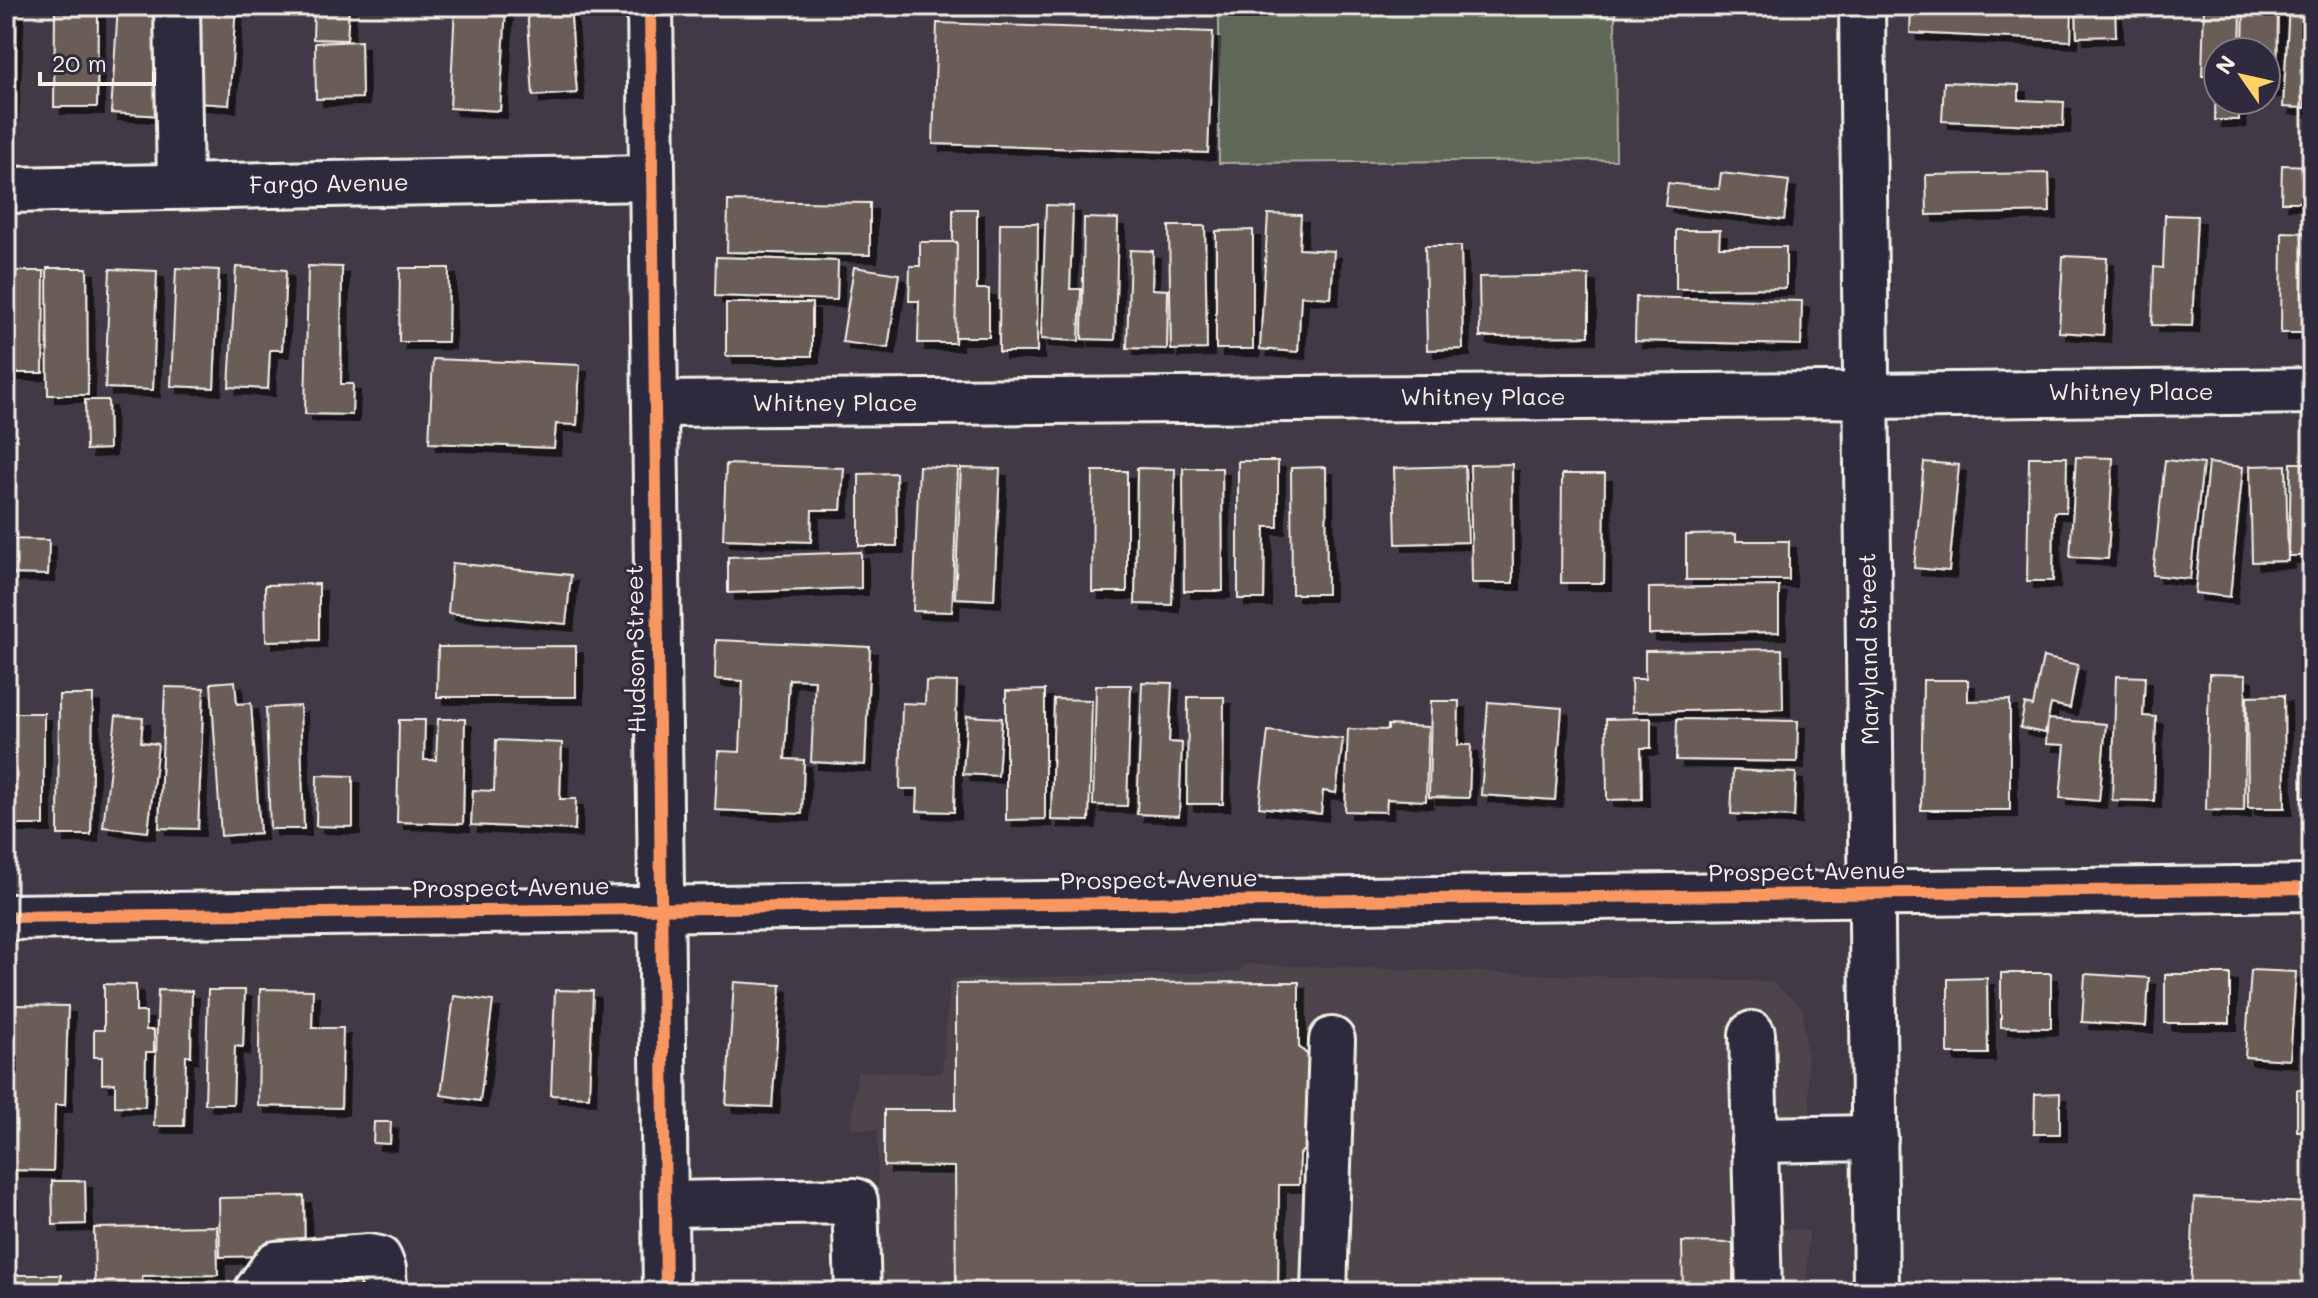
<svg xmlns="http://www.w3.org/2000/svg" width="2318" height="1298" viewBox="0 0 2318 1298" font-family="Mali,sans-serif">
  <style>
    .built { fill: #4d444b }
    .green { fill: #606759; stroke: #aaaca0; stroke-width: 2 }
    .building { fill: #6a5d59; stroke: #f4f1e8; stroke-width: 2; filter: url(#shadow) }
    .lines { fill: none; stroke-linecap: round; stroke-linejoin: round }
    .minor-casing { stroke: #f4f1e8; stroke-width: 50 }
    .minor { stroke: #2f2a3d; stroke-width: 44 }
    .cycleway-casing { stroke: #2f2a3d; stroke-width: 17 }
    .cycleway { stroke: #f99763; stroke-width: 12 }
    .labels { text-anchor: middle; stroke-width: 6; stroke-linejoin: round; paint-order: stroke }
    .street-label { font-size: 24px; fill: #f4f1e8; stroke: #2f2a3d }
  </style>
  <defs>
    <filter id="shadow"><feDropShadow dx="7" dy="7" stdDeviation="0" flood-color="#0009"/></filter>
  </defs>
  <rect width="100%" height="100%" fill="#413945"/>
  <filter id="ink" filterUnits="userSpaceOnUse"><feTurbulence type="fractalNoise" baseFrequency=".0125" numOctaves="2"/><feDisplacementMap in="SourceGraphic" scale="16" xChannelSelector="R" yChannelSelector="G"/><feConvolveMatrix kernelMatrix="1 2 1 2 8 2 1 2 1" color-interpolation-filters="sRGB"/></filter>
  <g filter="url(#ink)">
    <path class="built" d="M1245,964L1772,982L1803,1008L1814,1158L1775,1160V1228L1809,1231L1806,1292H877L878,1130L851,1129L857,1071L942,1073L950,979L1238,972Z"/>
    <path class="green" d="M1219,6H1615L1616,160L1219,163Z"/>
    <g class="building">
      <path d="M6,6H17L11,114L6,113Z"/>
      <path d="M118,6H161L164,116L111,113Z"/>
      <path d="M188,6H236L229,105L182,102Z"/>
      <path d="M314,6H349L347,40L313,39Z"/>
      <path d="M455,6H506L500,111L450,108Z"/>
      <path d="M527,6H570L577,93L533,96Z"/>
      <path d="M1911,6H2072L2071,41L1910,33Z"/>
      <path d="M2076,6H2115L2116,36L2077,37Z"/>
      <path d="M2204,6H2241L2240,52H2218V100H2239V120H2215L2216,76H2202Z"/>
      <path d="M2244,6H2278L2277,90H2266V52H2243Z"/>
      <path d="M2289,6H2312V78L2306,77L2305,108L2283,107Z"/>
      <path d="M55,12H98L97,107H54Z"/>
      <path d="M937,23L1213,32L1208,153L933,144Z"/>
      <path d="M361,41L362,98L316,99L315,43Z"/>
      <path d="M1944,82L2019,85V100L2064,102L2063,126L1942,121Z"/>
      <path d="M2282,165L2312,166V202H2281Z"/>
      <path d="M1721,173L1789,181L1784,220L1665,206L1668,183L1719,189Z"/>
      <path d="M2049,173L2050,212L1927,215L1926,175Z"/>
      <path d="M728,201L870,203V255L727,252Z"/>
      <path d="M1046,205L1073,206L1070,289H1081L1079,341L1041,339Z"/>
      <path d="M953,209H977V289H989V337H953Z"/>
      <path d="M1268,214L1301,215L1299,249L1334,251L1331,298L1301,296L1298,352L1260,349Z"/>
      <path d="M2165,215L2197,216L2192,326L2152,325L2154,267L2163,268Z"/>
      <path d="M1084,218L1118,219L1115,340L1082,339Z"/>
      <path d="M1000,223H1038L1037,352H999Z"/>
      <path d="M1169,226H1205L1207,349L1171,350Z"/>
      <path d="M1253,230V349H1216V231Z"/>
      <path d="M1676,230H1720L1719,247H1786V288L1676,289Z"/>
      <path d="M2282,232L2312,233V333H2281Z"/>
      <path d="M920,242H957L955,343H918L919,301H909L910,266H920Z"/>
      <path d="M1425,246H1461L1463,349L1427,350Z"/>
      <path d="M1130,250L1153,251L1152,289L1168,290L1167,349L1127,348Z"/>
      <path d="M2063,256L2107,258L2103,335L2059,332Z"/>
      <path d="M716,257L838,261L837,300L715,296Z"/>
      <path d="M308,266L342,267L341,384H353L352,415L305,414Z"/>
      <path d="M236,267L286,270L282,350H270L268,389L229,387Z"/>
      <path d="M854,267L899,274L888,348L842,342Z"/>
      <path d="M47,268H87L88,395H48Z"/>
      <path d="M176,268L219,270L214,388L171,386Z"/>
      <path d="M400,268H449L448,342H399Z"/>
      <path d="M110,269L157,271L153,390L105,388Z"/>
      <path d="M10,271H44L43,373H8Z"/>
      <path d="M1589,275V336L1480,337L1479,277Z"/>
      <path d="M1636,297L1802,301L1801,345L1635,341Z"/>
      <rect x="726" y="303" width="86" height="53"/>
      <path d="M433,359L580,365L577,425L556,424L554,448L429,443Z"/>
      <path d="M85,400H108L109,449L86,450Z"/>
      <path d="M2029,457H2067L2066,512H2054L2053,581H2027Z"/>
      <path d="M2076,457L2113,458L2108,559L2070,557Z"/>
      <path d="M2165,460L2203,464L2190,579L2153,575Z"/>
      <path d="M1238,461H1278V527H1265L1264,599H1238Z"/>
      <path d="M1924,462L1959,465L1949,571L1914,568Z"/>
      <path d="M2208,463L2243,467L2230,597L2195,593Z"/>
      <path d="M2291,463H2312V556H2289Z"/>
      <path d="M726,464L844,468L841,510H812L811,542L723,539Z"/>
      <path d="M1512,464L1513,583H1472L1470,465Z"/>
      <path d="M2286,465L2288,561L2252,562L2250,466Z"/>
      <path d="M919,466L958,468L952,612L913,611Z"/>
      <path d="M1465,466L1468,542L1396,544L1394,468Z"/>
      <path d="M1326,467L1327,594H1292L1291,468Z"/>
      <path d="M961,468L1000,469L994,600L955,598Z"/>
      <path d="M1137,468L1175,469L1172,605L1135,604Z"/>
      <path d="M1183,468H1222L1223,591H1184Z"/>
      <path d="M1093,471H1127V592H1092Z"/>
      <path d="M896,473L897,546H859V474Z"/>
      <path d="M1562,474H1605L1604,583H1561Z"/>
      <path d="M1736,534V541H1789V580H1686V535Z"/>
      <path d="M6,539L49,540L48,575L6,574Z"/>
      <path d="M861,552V588L728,593V557Z"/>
      <path d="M452,563L571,575L566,624L448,613Z"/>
      <path d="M319,584V640L266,641L265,585Z"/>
      <path d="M1779,586V632L1649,634V588Z"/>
      <path d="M716,640L870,647L865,765L811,762L815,680L789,679L785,759L804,760L802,814L715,810L718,751L740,752L743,681L715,679Z"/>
      <path d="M576,646V697H437L438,647Z"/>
      <path d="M1782,649L1783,709L1632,712L1631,679H1645V651Z"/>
      <path d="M2043,657L2078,665L2070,708L2051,704L2045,733L2020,728L2025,704L2033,706Z"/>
      <path d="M2209,674L2246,675L2244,811L2206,810Z"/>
      <path d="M2116,676L2145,677L2143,716L2156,717L2154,801L2112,800Z"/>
      <path d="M1923,680H1968V701L2010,700V810H1921Z"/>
      <path d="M235,681L237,704L251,703L260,833L221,836L211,683Z"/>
      <path d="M926,681L957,682L954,812L917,811L918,789H900L902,703L925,704Z"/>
      <path d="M1142,682L1172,683L1169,742L1182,743L1179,816L1137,814Z"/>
      <path d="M1096,685H1131L1127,806L1093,805Z"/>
      <path d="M165,687L204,688L198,829L159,828Z"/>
      <path d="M1045,690V819L1006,820V691Z"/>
      <path d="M59,695H93L91,835H58Z"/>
      <path d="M2284,695L2285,808H2248L2247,696Z"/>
      <path d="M1188,697H1224L1223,804H1187Z"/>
      <path d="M1054,699L1092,700L1089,821L1051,820Z"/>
      <path d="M1431,701H1459L1458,745H1471L1469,798L1429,797Z"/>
      <path d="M1488,702L1562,708L1555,800L1481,795Z"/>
      <path d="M300,706L304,829H270L266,708Z"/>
      <rect x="6" y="713" width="38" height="112"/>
      <path d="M116,716L143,718L141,742L158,744L148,832L103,827Z"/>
      <path d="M967,716L1002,718L998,776L963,774Z"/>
      <path d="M1651,718V748H1641L1642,799L1607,800L1606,719Z"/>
      <path d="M438,719H465L463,824L397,822L399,720H425L424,760H436Z"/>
      <path d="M1677,719L1798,721L1797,762L1676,760Z"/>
      <path d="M2048,719L2106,724L2099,801L2060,798L2065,745L2046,744Z"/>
      <path d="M1388,725L1428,727L1426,801L1387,799L1386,812L1345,811L1348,729L1388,730Z"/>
      <path d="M1268,731L1343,739L1336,793L1323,791L1321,814L1259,807Z"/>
      <rect x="2302" y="737" width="10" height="61"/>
      <path d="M496,740L562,743L560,799H576L575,830L471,825L473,790L494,791Z"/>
      <path d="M1733,770L1796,773L1794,817L1731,814Z"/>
      <path d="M317,775L353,776V827L316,826Z"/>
      <path d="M2251,970L2296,972L2290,1060L2245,1057Z"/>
      <path d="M2001,973H2051V1028L2001,1027Z"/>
      <path d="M2085,974L2149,978L2146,1026L2082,1022Z"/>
      <rect x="2165" y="974" width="65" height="49"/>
      <path d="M1987,978L1988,1054H1948V979Z"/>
      <path d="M734,982L781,985L772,1107L726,1105Z"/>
      <path d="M1299,982V1047L1310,1057L1312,1141L1300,1154L1299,1185H1279L1278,1292H956L955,1167L884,1166V1110H956V984Z"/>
      <path d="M104,984L136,985V1012H146V1030H154V1052H146L145,1107L115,1106V1083L102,1084V1057H94V1030H104Z"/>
      <path d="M260,989L313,990L312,1028H343L341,1108L258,1106Z"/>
      <path d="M158,990L192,991L191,1056H186L184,1126H154Z"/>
      <path d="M208,990H245L243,1047L235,1046L233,1104H205Z"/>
      <path d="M555,990L593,991L589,1097L551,1095Z"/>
      <path d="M454,996L493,1001L480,1101L441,1095Z"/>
      <path d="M16,1005L68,1006L65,1105H55L53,1171L11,1170Z"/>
      <rect x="2297" y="1090" width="15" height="41"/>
      <path d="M2060,1093V1134H2034L2035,1094Z"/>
      <path d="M374,1122H391L390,1144L373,1143Z"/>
      <path d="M52,1181H85L86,1224L53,1225Z"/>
      <path d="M6,1194H11L10,1229H6Z"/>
      <path d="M304,1196L305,1255L220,1257L219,1198Z"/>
      <path d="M2194,1198L2312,1203V1292H2190Z"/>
      <path d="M217,1226L218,1275L142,1276L143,1292H95L94,1228Z"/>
      <path d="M1682,1242L1733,1243V1292H1683Z"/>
      <path d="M382,1269V1292H280V1270Z"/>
      <path d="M14,1275H61L60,1292H14Z"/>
    </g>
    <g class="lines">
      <defs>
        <g id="minor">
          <path d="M177,6L180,186"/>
          <path d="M650,6L666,1292"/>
          <path d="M1862,6L1876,1292"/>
          <path d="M6,190L652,178"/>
          <path d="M655,404L1828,395L1866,396L2312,391"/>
          <path d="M6,917L2312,888"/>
          <path d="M1752,1034L1759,1292"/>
          <path d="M1754,1140L1875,1138"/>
          <path d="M665,1204L855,1201L858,1292"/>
          <path d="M257,1291L276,1264L369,1257L379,1259L383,1269L384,1292"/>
          <path d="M1324,1292L1332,1040"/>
        </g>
      </defs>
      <use href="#minor" class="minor-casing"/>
      <use href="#minor" class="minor"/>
      <defs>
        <g id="cycleway">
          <path d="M650,6L666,1292"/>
          <path d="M6,917L2312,888"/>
        </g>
      </defs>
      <use href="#cycleway" class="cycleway-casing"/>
      <use href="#cycleway" class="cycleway"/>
    </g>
  </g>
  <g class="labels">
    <g class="street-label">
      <text transform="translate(329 184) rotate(-1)" y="8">Fargo Avenue</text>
      <text x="2131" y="400">Whitney Place</text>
      <text x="1483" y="405">Whitney Place</text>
      <text x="835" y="411">Whitney Place</text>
      <text transform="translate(636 649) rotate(-91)" y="8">Hudson Street</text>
      <text transform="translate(1869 649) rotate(-91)" y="8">Maryland Street</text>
      <text transform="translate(1807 872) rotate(-1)" y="8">Prospect Avenue</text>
      <text transform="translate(1159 880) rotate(-1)" y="8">Prospect Avenue</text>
      <text transform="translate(511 888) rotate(-1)" y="8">Prospect Avenue</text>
    </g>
  </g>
  <rect width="2318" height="1298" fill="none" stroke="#2f2a3d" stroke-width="32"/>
  <rect x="16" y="16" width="2286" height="1266" fill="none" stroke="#f4f1e8" stroke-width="3" filter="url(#ink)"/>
  <g transform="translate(2242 76) rotate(304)"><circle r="38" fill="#2f2a3d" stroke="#7e7a81" stroke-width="2"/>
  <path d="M0-6L14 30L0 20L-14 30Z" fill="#ffd166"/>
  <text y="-12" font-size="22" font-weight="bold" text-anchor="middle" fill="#f4f1e8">N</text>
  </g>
  <path d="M40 72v12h114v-12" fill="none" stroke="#f4f1e8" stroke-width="4"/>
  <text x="52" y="72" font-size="24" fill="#f4f1e8" stroke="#2f2a3d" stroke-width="6" paint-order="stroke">20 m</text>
</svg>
